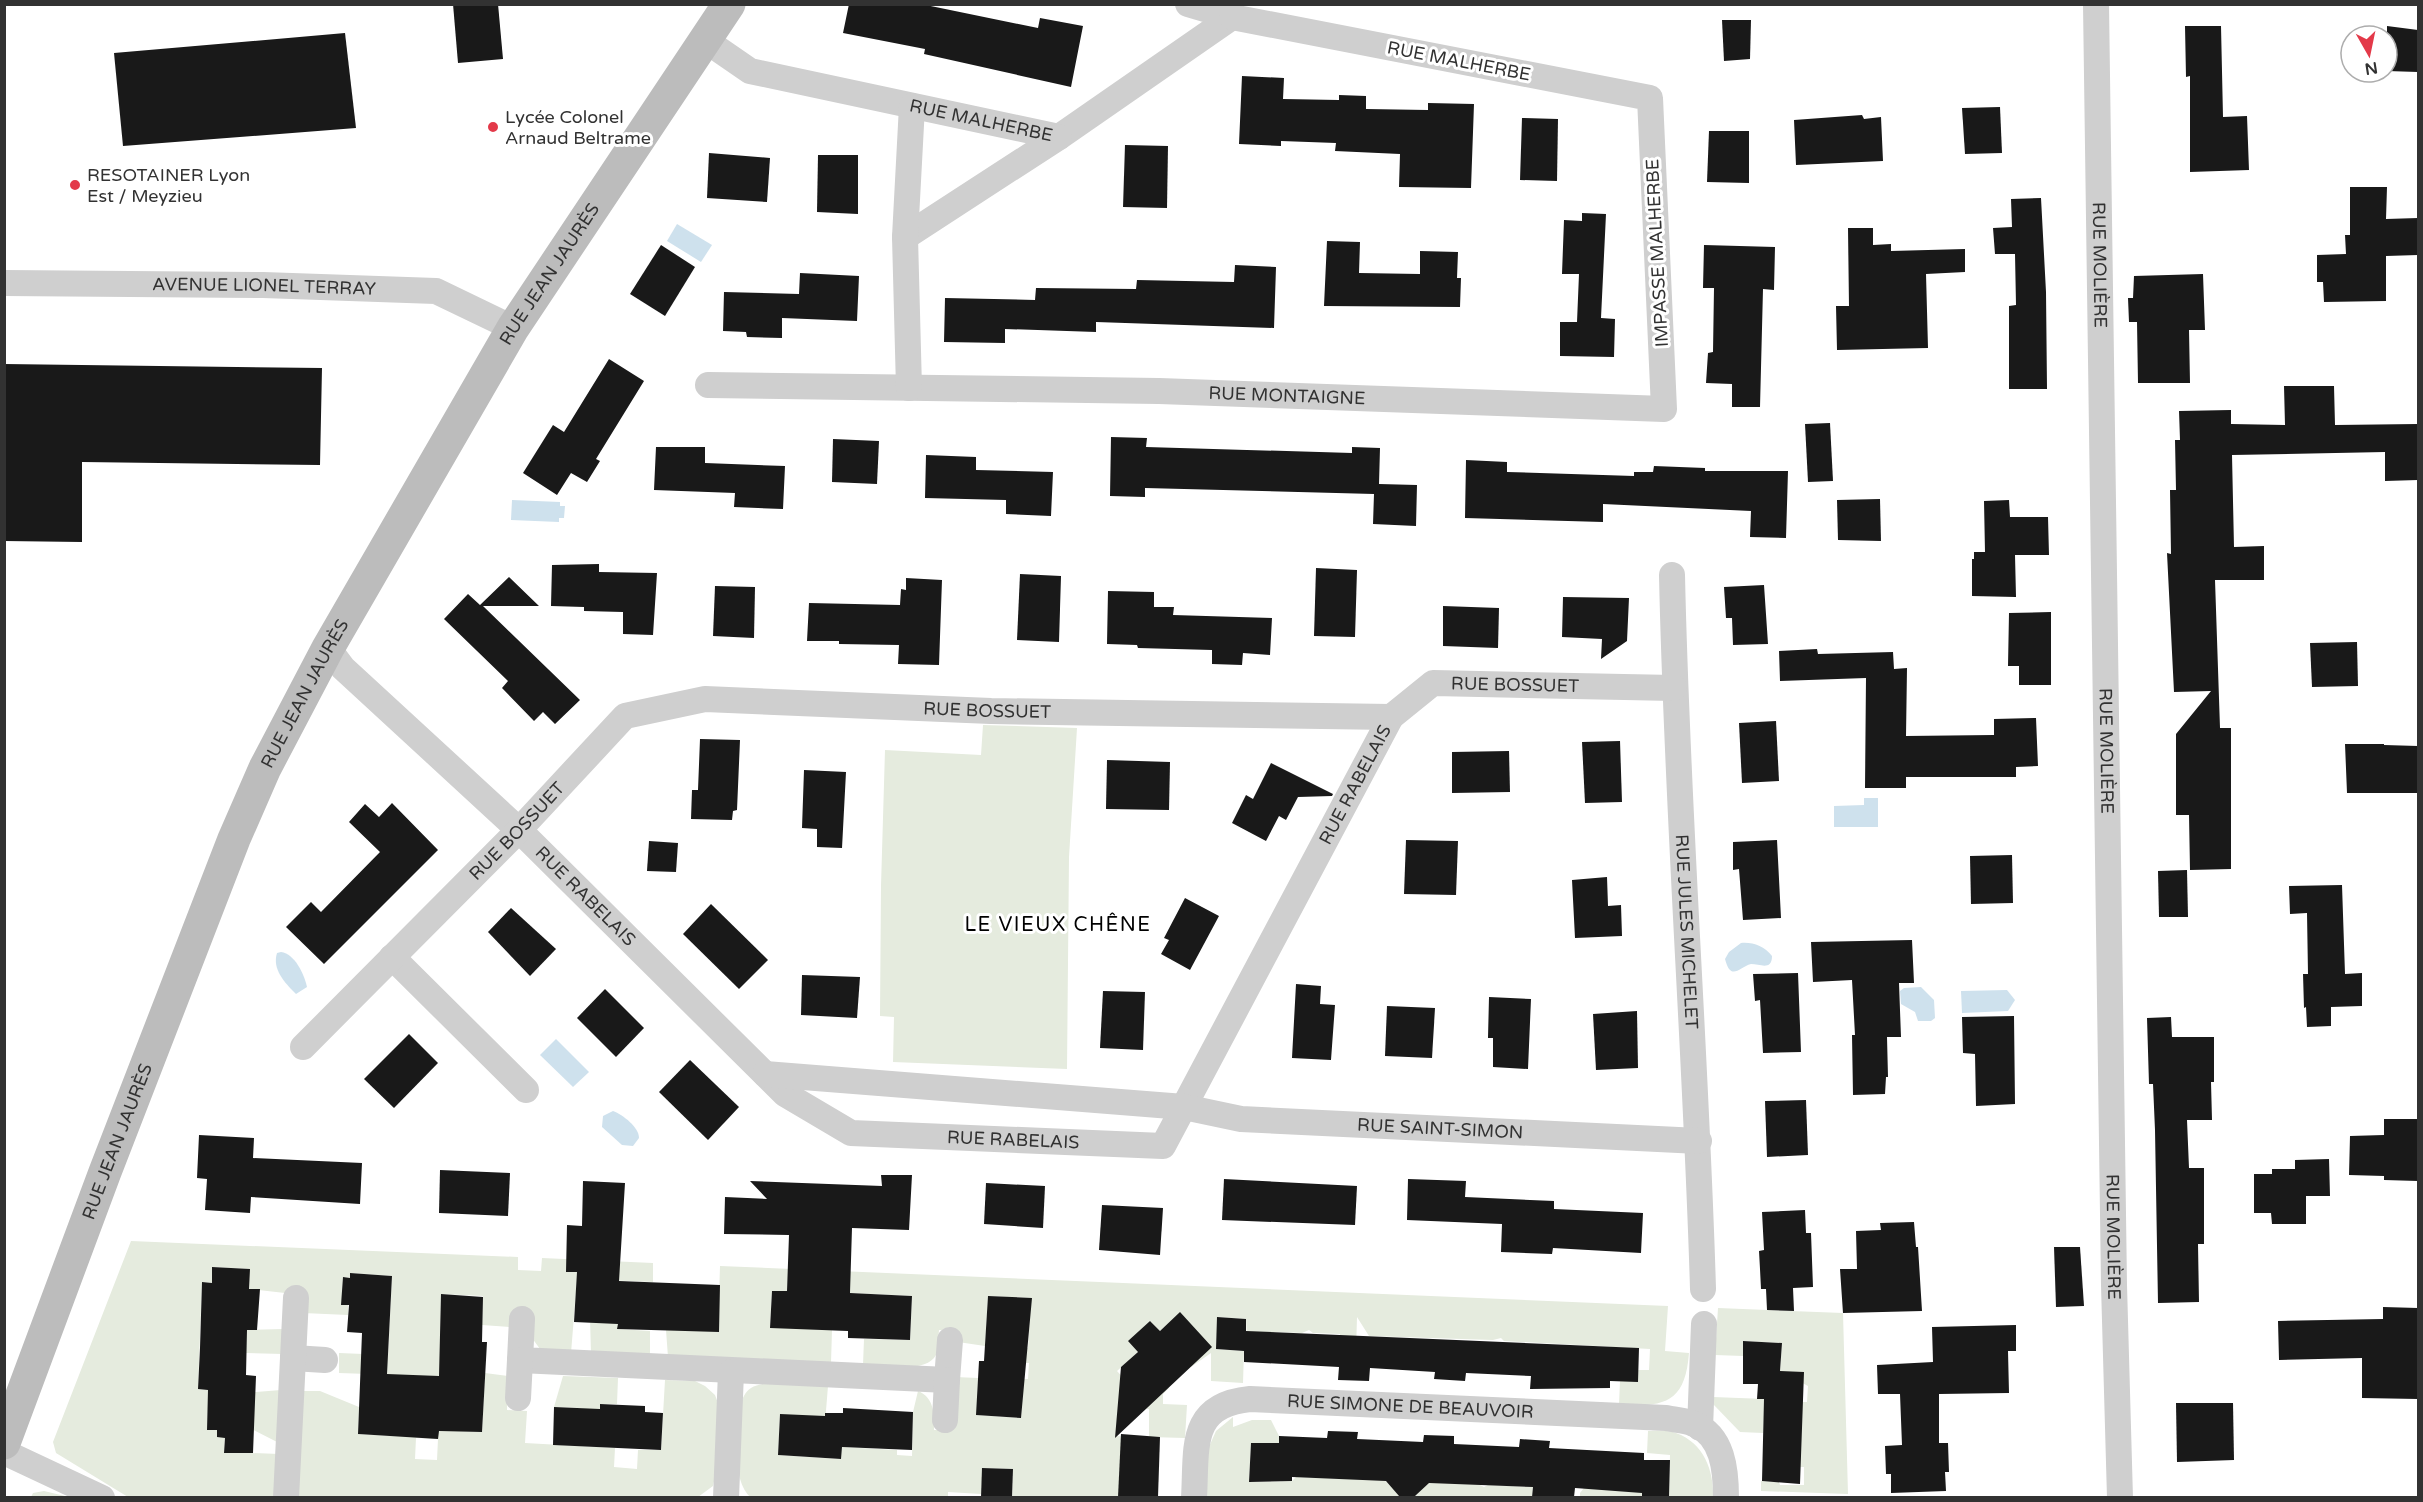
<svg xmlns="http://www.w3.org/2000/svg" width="2423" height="1502" viewBox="0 0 2423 1502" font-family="'Varela Round',sans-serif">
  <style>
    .green { fill: #e5ebde; fill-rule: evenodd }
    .water { fill: #cee1ed }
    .building { fill: #191919 }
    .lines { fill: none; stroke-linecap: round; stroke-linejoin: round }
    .minor { stroke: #cfcfcf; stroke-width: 26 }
    .secondary { stroke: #bcbcbc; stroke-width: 33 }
    .poi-dot { fill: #e33949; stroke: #fff; stroke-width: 2 }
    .labels { text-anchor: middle; stroke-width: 6; stroke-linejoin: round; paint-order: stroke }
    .street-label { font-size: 18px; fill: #323232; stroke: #fff }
    .poi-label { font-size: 18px; fill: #323232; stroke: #fff; text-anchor: start }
    .neighbourhood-label { font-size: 20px; letter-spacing: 1.5px; fill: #000; stroke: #fff }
  </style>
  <rect width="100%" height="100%" fill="#fff"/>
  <g class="green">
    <path d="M983,725L1077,728L1069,857L1067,1069L893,1062L894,1017L880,1016L881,886L885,750L981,755Z"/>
    <path d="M131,1241L518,1257V1270L541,1271L542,1258L653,1263V1282L577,1279L571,1353L540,1349L532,1338L531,1312L512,1311L511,1327L482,1325L483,1296L441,1294L439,1430L482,1432L485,1373L508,1376L507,1410L527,1411L525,1443L615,1448L614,1467L637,1469L638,1450H661L665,1380L695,1381L705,1386L715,1395L719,1406L716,1472L713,1486L698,1497H297L301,1391H320L359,1407L358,1434L395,1436L398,1375L339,1373V1353L388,1355L392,1276L351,1273L350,1278L343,1277L342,1305H348V1315L303,1313L285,1293L249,1289V1269L213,1267L212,1283L202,1282L198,1389L256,1392L281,1390L279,1443L208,1407L207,1430H217L225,1438L224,1452L279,1454L274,1497H128L56,1453L53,1442ZM416,1438L438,1439L437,1460L415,1459Z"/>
    <path d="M720,1266L1668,1306L1665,1351L1689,1353C1685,1403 1665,1407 1619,1405L1620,1381L1638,1370H1649L1650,1349L1504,1341L1501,1338L1493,1340L1369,1336L1357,1317L1356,1352H1340V1334L1313,1333L1309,1330L1302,1333L1274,1332L1273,1347L1247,1336L1246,1319L1218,1317L1216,1349L1244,1351L1243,1383L1211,1381V1353L1191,1367L1186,1362L1180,1313L1160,1331L1150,1321L1129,1341L1138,1352L1117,1371L1143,1400L1163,1381L1169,1388L1163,1394V1404L1187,1405L1185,1438L1149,1437V1409L1118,1407L1116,1436L1134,1437L1120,1467L1119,1497H1012L1013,1469L983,1468L981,1494L948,1492V1498H751C729,1478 740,1431 741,1404C743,1397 745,1392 751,1388C766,1378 809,1385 828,1386L825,1423L780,1414L778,1455L840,1459L842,1447L897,1450V1455L912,1456L913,1412L918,1391C935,1398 934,1415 934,1430H951L955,1377L978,1378L977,1415L1021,1418L1023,1379H1028L1029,1363H1024L1025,1348H1028L1031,1298L988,1296L985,1346L958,1342V1331L939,1330C938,1339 940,1351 934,1358C921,1373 881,1366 863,1365L864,1339L910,1340L912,1296L850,1293L788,1277L787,1291H772L770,1327L832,1330L831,1363L668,1357L666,1330L718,1331Z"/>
    <path d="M1718,1308L1843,1313L1848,1494L1761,1491V1481L1779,1482L1780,1485H1804V1467H1800L1802,1402H1807L1808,1386L1780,1371L1782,1343L1743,1341V1356L1715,1355Z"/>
    <path d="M590,1318L618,1320V1329L650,1331V1356L591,1354Z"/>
    <path d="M283,1329V1354L246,1353L247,1330Z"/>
    <path d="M563,1376L618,1378L617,1404H600V1413L579,1408L554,1407Z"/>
    <path d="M1713,1397L1765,1399L1763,1433L1740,1432L1713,1404Z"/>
    <path d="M1233,1417V1427L1252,1420H1271L1279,1436V1443H1251L1249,1482L1292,1481L1296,1477L1382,1480L1388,1482L1399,1496H1415L1420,1491L1421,1482L1478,1484L1484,1487L1488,1485L1533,1487L1532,1498H1206L1208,1449L1216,1431Z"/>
    <path d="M1648,1431C1656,1431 1668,1430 1676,1433C1704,1443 1714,1471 1713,1497H1669L1670,1455L1647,1453Z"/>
    <path d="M1642,1479V1497H1644L1580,1498V1493L1584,1488Z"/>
    <path d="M44,1491L69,1497H31L33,1493Z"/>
  </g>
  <g class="water">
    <path d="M677,224L712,245L701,262L667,241Z"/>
    <path d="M512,500L560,502V506H565L564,518H559V522L511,520Z"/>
    <path d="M1864,798H1878V827H1834V806L1864,805Z"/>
    <path d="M1741,943C1753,942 1764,946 1772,956C1772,971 1760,964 1751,964C1739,967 1731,982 1725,959L1729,952Z"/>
    <path d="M281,952C295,954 304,974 307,987L296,994C284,982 272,969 277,953Z"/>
    <path d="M1921,987L1934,1000L1935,1018L1931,1021H1918L1915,1012L1901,1004L1900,991L1904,988Z"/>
    <path d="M2007,990L2015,1000L2008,1011L1962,1013L1961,991Z"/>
    <path d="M556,1039L589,1072L573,1087L540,1055Z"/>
    <path d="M613,1111C623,1115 639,1127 639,1138L633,1146L622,1145L602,1127L603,1116Z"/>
  </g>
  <g class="building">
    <path d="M453,4H498L503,59L458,63Z"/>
    <path d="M849,4H921L1038,28L1040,18L1083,26L1071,87L924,54L925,49L843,33Z"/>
    <path d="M1722,20H1751L1750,59L1724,61Z"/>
    <path d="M2185,26H2221L2223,117L2247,116L2249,170L2190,172V76L2186,77Z"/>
    <path d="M2387,26L2418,30V72L2387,71Z"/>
    <path d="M345,33L356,128L123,146L114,53Z"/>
    <path d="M1242,76L1284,78L1283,99L1339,100V95L1366,96V109L1428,110V103L1474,104L1471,188L1399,187L1400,154L1335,151L1336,143L1281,141V146L1239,144Z"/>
    <path d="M2000,107L2002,153L1965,154L1962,108Z"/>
    <path d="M1862,115L1864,119L1881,117L1883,161L1796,165L1794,120Z"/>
    <path d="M1522,118L1558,119L1557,181L1520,180Z"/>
    <path d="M1709,131H1749V183L1707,182Z"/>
    <path d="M1125,145L1168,146L1167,208L1123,207Z"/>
    <path d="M709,153L770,158L767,202L707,198Z"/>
    <path d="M818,155H858V214L817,212Z"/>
    <path d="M2350,187H2387L2386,219L2418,218V255L2386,256V301L2324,302L2323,282H2317V255L2346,254L2345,235H2350Z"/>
    <path d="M2041,198L2046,292L2047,389H2009V306L2016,305L2015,254H1995L1993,228L2012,227L2011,199Z"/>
    <path d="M1582,213L1606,214L1601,318L1615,319L1614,357L1560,356V322H1577L1579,274H1562L1564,220L1582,221Z"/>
    <path d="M1848,228H1873V245L1891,244V251L1965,249V272L1926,274L1928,348L1837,350L1836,306H1849Z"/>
    <path d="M1327,241L1360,242L1359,273L1420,274V251L1458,252L1457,278H1461L1460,307L1324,306Z"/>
    <path d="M661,245L695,267L665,316L630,294Z"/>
    <path d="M1704,245L1775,247L1774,290L1763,289L1760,407H1732V384L1706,383L1708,353L1713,352L1714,288H1703Z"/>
    <path d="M1235,265L1276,267L1274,328L1096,322V332L1005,329V343L944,342L945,298L1035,300L1036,288L1136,289L1137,280L1234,282Z"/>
    <path d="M800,273L859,276L857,321L782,318V338L747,337L746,332L723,331L724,292L799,294Z"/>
    <path d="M2203,274L2205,330H2189L2190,383H2138L2137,322H2129L2128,298H2133L2134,276Z"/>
    <path d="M609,359L644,381L596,459L600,461L587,482L571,473L557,495L523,473L553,425L564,432Z"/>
    <path d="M4,364L322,368L320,465L82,462V542L4,541Z"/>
    <path d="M2284,386H2334L2335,425L2418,424V480L2385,481V452L2232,455L2234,547L2264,546V580H2215L2220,728H2231V869L2190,870L2189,815H2176V734L2211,691L2174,692L2167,553L2171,554L2170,490H2176L2175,440H2180L2179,411L2231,410V424L2285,425Z"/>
    <path d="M1830,423L1833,481L1808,482L1805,424Z"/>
    <path d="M1111,437L1147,438L1146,447L1352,453V447L1380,448L1379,484L1417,485L1416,526L1373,524L1374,494L1145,488V497L1110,496Z"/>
    <path d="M833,439L879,441L877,484L832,482Z"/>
    <path d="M656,447H705V463L785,466L783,509L734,507L735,493L654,490Z"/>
    <path d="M926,455L976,457V470L1053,472L1051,516L1006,514V500L925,498Z"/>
    <path d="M1466,460L1507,462V472L1634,476V472H1653L1654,466L1705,468V471H1788L1786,538L1750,537L1751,511L1603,504V522L1465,518Z"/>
    <path d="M1880,499L1881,541L1838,540L1837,500Z"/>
    <path d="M2009,500L2010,517H2048L2049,555H2015L2016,597L1972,596V559H1974V552H1985L1984,501Z"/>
    <path d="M599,564V572L657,573L653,635L623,634V612L584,611V607L551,606L552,565Z"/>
    <path d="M1316,568L1357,570L1355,637L1314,636Z"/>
    <path d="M1020,574L1061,576L1059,642L1017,640Z"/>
    <path d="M509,577L539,606H483L580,700L555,724L543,712L534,721L502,688L508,681L444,619L468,594L480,605Z"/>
    <path d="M906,578L942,580L939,665L898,664L899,645L839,644V641H807L809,603L900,605L901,589L906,590Z"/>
    <path d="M1764,585L1768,644L1733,645L1732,618H1726L1724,587Z"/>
    <path d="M715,586L755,587L754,638L713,636Z"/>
    <path d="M1108,591L1154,592V607H1174L1173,615L1272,618L1270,655L1243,653L1242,665L1212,664V650L1138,648L1137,645L1107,644Z"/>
    <path d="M1563,597L1629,598L1627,641L1601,659L1602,639L1562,637Z"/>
    <path d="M1443,606L1499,608L1498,648L1443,646Z"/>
    <path d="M2051,612V685H2019V666H2008L2009,613Z"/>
    <path d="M2357,642L2358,686L2312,687L2310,643Z"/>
    <path d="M1817,649L1818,654L1893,652L1894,669L1907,668L1906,736L1994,735V719L2036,718L2038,766L2016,767V777H1906V788H1865L1866,678L1780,681L1779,651Z"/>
    <path d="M1776,721L1779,781L1742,783L1739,723Z"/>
    <path d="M700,739L740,740L737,810L733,811L732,820L691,819L692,790H698Z"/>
    <path d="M1620,741L1622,802L1585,803L1582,742Z"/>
    <path d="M2345,744H2384V745L2418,746V793H2347Z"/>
    <path d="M1509,751L1510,792L1452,793V752Z"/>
    <path d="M1107,760L1170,762L1169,810L1106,809Z"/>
    <path d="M1271,763L1333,794L1332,796L1298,797L1286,820L1279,816L1266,841L1232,823L1246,795L1253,799Z"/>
    <path d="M804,770L846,772L842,848L817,847V829L802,828Z"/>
    <path d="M392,803L438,850L324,964L286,927L311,902L321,912L380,852L349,822L365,804L379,817Z"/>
    <path d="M1406,840L1458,841L1456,895L1404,894Z"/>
    <path d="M1777,840L1781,918L1743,920L1739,869L1733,870V842Z"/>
    <path d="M649,841L678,843L676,872L647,871Z"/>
    <path d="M2012,855L2013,903L1971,904L1970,856Z"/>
    <path d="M2187,870L2188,917H2159L2158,871Z"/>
    <path d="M1607,877L1608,906L1621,905L1622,936L1575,938L1572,880Z"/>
    <path d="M2342,885L2345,974L2362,973V1006L2331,1007V1026L2307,1027L2306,1007L2304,1008L2303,974H2308L2307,913L2290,914L2289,886Z"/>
    <path d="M1185,898L1219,916L1190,970L1161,954L1169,940L1164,938Z"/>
    <path d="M711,904L768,960L739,989L683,934Z"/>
    <path d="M511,908L556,949L530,976L488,932Z"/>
    <path d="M1912,940L1914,983H1899L1901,1037H1887L1888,1077H1886L1885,1094L1853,1095L1852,1035H1855L1852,980L1813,982L1811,942Z"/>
    <path d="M1798,973L1801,1052L1763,1053L1760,1000L1755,1001L1753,974Z"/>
    <path d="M802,975L860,977L857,1018L801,1015Z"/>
    <path d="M1296,984L1321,986L1320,1004L1335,1005L1331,1060L1292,1058Z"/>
    <path d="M605,989L644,1028L616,1057L577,1018Z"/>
    <path d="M1103,991L1145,992L1143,1050L1100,1048Z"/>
    <path d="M1489,997L1531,999L1528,1069L1493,1067V1038H1488Z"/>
    <path d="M1387,1006L1435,1008L1432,1058L1385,1056Z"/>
    <path d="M1637,1011L1638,1068L1596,1070L1593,1014Z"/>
    <path d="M2014,1016L2015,1104L1976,1106L1975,1054L1963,1053L1962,1017Z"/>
    <path d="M2171,1017L2172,1037H2214V1082H2211L2212,1120H2187L2189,1168H2204V1244H2198L2199,1302L2158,1303L2155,1130L2153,1084H2149L2147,1018Z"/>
    <path d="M409,1034L438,1063L394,1108L364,1079Z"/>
    <path d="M690,1060L739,1107L708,1140L659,1092Z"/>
    <path d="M1806,1100L1808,1155L1767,1157L1765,1101Z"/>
    <path d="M2384,1119H2418V1181L2384,1180V1176L2349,1175L2350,1136L2384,1135Z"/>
    <path d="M199,1135L254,1138L253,1158L362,1163L360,1204L251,1197L250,1213L205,1210L207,1179L197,1178Z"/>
    <path d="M2329,1159L2330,1196H2306V1224H2272L2271,1213H2254V1174H2272V1169H2295V1160Z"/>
    <path d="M440,1170L510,1173L508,1216L439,1213Z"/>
    <path d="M881,1175H912L909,1230L852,1228L850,1293L912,1296L910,1340L848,1338V1331L770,1328L772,1291H787L789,1235L724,1234L725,1197L767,1199L750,1181L882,1186Z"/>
    <path d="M1224,1179L1357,1186L1355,1225L1222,1220Z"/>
    <path d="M1408,1179L1466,1181L1465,1197L1554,1201V1209L1643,1213L1641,1253L1553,1248L1552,1254L1501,1252L1502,1224L1407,1220Z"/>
    <path d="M583,1181L625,1183L619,1281L720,1285L719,1332L617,1329L618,1324L574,1322L577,1272H566L567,1225L582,1226Z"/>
    <path d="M986,1183L1045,1186L1043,1228L984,1224Z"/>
    <path d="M1102,1205L1163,1208L1160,1255L1099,1250Z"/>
    <path d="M1805,1210L1806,1233H1811L1813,1287L1793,1288L1794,1311L1767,1310L1766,1289H1761L1760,1269L1759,1251L1764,1250L1762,1212Z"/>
    <path d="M1914,1222L1916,1247H1918L1922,1311L1843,1313L1840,1269H1857L1856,1231L1881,1230L1880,1223Z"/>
    <path d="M2054,1247H2080L2084,1306L2056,1307Z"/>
    <path d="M212,1267L250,1269L249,1289H260L257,1330H247L246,1375L256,1376L253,1453H224L225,1438L217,1437V1430H207L208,1390L198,1389L200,1348L202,1282L212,1283Z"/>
    <path d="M350,1273L392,1276L387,1374L439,1376L441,1294L483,1297L482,1342H487L482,1432L439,1431L438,1439L358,1434L362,1333L347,1332L349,1305H341L343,1277L350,1278Z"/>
    <path d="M988,1296L1032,1298L1021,1418L976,1415L979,1361H984Z"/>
    <path d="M2383,1307L2418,1308V1399L2362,1398V1358L2279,1360L2278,1321L2383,1319Z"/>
    <path d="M1180,1312L1212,1347L1115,1438L1121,1367L1138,1352L1128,1341L1150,1321L1160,1331Z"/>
    <path d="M1217,1317L1246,1319V1331L1639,1348L1638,1382L1610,1381V1388L1530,1389L1531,1376L1466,1373L1465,1381L1434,1379L1435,1372L1370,1368L1369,1381L1338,1380L1339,1367L1244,1362V1351L1216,1349Z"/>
    <path d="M2016,1325V1351H2008L2009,1393L1939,1394V1443H1948L1949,1472H1945L1946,1491L1891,1493V1474H1886L1885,1446L1902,1445L1900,1394H1878L1877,1365L1933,1362L1932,1327Z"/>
    <path d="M1743,1341L1782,1343L1780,1371L1804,1372L1800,1484L1762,1481L1764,1399H1757L1758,1384H1743Z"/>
    <path d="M2176,1403H2233L2234,1460L2177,1462Z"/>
    <path d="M600,1404L645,1406V1412L663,1413L661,1450L553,1445L554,1407L600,1409Z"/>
    <path d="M843,1408L913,1412L912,1450L842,1447L841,1459L778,1455L780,1414L825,1416V1413H843Z"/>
    <path d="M1328,1431L1358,1432L1357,1439L1423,1442L1424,1435L1454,1436V1444L1519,1447L1520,1439L1550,1441L1549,1448L1644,1453V1460H1670L1669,1497H1642V1493L1575,1488L1574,1497H1532L1533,1487L1429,1483L1415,1496H1399L1386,1481L1292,1477V1481L1249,1482L1251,1443H1279V1436L1327,1438Z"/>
    <path d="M1121,1434L1160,1437L1158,1497H1118Z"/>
    <path d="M982,1468L1013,1469L1012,1497H981Z"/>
  </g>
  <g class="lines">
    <g class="minor">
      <path id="s1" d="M2096,4L2114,1285L2120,1498"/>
      <path id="s2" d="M705,40L750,71L1059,137L1232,17L1188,4"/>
      <path d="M905,237L1059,137"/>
      <path id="s3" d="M4,283L263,285L436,291L513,328"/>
      <path id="s4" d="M708,385L1159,391L1664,409L1650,98L1232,17"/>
      <path d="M909,388L905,237L912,106"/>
      <path id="s5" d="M1672,575C1677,813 1696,1051 1703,1289"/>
      <path id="s6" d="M328,648L343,668L519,830L785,1094L851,1133L1163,1146L1391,717"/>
      <path d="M392,957L526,1090"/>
      <path id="s7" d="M303,1047L519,830L625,716L705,699L991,711L1391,717L1433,683L1674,688"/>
      <path id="s8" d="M765,1074L1184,1107L1241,1119L1699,1141"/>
      <path d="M522,1319L520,1360L947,1380L950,1340"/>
      <path d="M293,1358L325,1360"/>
      <path d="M518,1398L520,1360"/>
      <path d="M945,1420L947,1380"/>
      <path d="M1700,1428L1704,1324"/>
      <path d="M4,1452L102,1498"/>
      <path d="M286,1498L296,1298"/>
      <path d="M726,1498L731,1372"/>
      <path id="s9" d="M1194,1498C1197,1448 1188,1405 1250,1399L1666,1418C1675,1420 1686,1420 1694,1424C1723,1436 1726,1470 1726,1498"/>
    </g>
    <path class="secondary" id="s10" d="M4,1443L105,1172L234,839L265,768L328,648L513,328L729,4"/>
  </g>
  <g class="poi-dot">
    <circle cx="493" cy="127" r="6"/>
    <circle cx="75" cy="185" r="6"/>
  </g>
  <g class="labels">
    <g class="street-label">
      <text transform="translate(1459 61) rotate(11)" y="6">RUE MALHERBE</text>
      <text dy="6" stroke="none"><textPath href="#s2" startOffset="291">RUE MALHERBE</textPath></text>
      <text transform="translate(1657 253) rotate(-93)" y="6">IMPASSE MALHERBE</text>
      <text dy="6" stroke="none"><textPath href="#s1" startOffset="261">RUE MOLIÈRE</textPath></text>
      <text dy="6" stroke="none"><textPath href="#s10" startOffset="1294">RUE JEAN JAURÈS</textPath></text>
      <text dy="6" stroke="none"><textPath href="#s3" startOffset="260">AVENUE LIONEL TERRAY</textPath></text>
      <text dy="6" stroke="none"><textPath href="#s4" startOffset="579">RUE MONTAIGNE</textPath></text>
      <text dy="6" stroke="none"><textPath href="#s7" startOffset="1366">RUE BOSSUET</textPath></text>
      <text dy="6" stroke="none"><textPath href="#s10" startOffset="808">RUE JEAN JAURÈS</textPath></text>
      <text dy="6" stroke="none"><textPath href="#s7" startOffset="826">RUE BOSSUET</textPath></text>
      <text dy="6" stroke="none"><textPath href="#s1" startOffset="747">RUE MOLIÈRE</textPath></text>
      <text dy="6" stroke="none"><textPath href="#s6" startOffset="1437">RUE RABELAIS</textPath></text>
      <text dy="6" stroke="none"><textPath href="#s7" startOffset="304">RUE BOSSUET</textPath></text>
      <text dy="6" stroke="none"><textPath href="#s6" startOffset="358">RUE RABELAIS</textPath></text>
      <text dy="6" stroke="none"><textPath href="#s5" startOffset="357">RUE JULES MICHELET</textPath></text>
      <text dy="6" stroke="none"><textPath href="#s8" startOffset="678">RUE SAINT-SIMON</textPath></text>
      <text dy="6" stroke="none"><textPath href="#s10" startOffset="322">RUE JEAN JAURÈS</textPath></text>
      <text dy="6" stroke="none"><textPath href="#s6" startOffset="878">RUE RABELAIS</textPath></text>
      <text dy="6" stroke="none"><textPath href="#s1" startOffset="1233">RUE MOLIÈRE</textPath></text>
      <text dy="6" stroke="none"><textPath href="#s9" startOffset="291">RUE SIMONE DE BEAUVOIR</textPath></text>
    </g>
    <g class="poi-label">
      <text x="505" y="123">Lycée Colonel<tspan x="505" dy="21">Arnaud Beltrame</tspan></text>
      <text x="87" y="181">RESOTAINER Lyon<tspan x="87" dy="21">Est / Meyzieu</tspan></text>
    </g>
    <g class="neighbourhood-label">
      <text x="1058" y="931">LE VIEUX CHÊNE</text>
    </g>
  </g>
  <rect width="2423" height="1502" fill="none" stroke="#323232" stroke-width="12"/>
  <g transform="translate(2369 54) rotate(171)"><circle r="28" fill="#ffffff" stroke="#adadad" stroke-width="1.5"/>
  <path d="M0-4.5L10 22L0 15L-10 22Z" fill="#e33949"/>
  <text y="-9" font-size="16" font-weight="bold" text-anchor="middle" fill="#323232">N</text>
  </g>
</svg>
